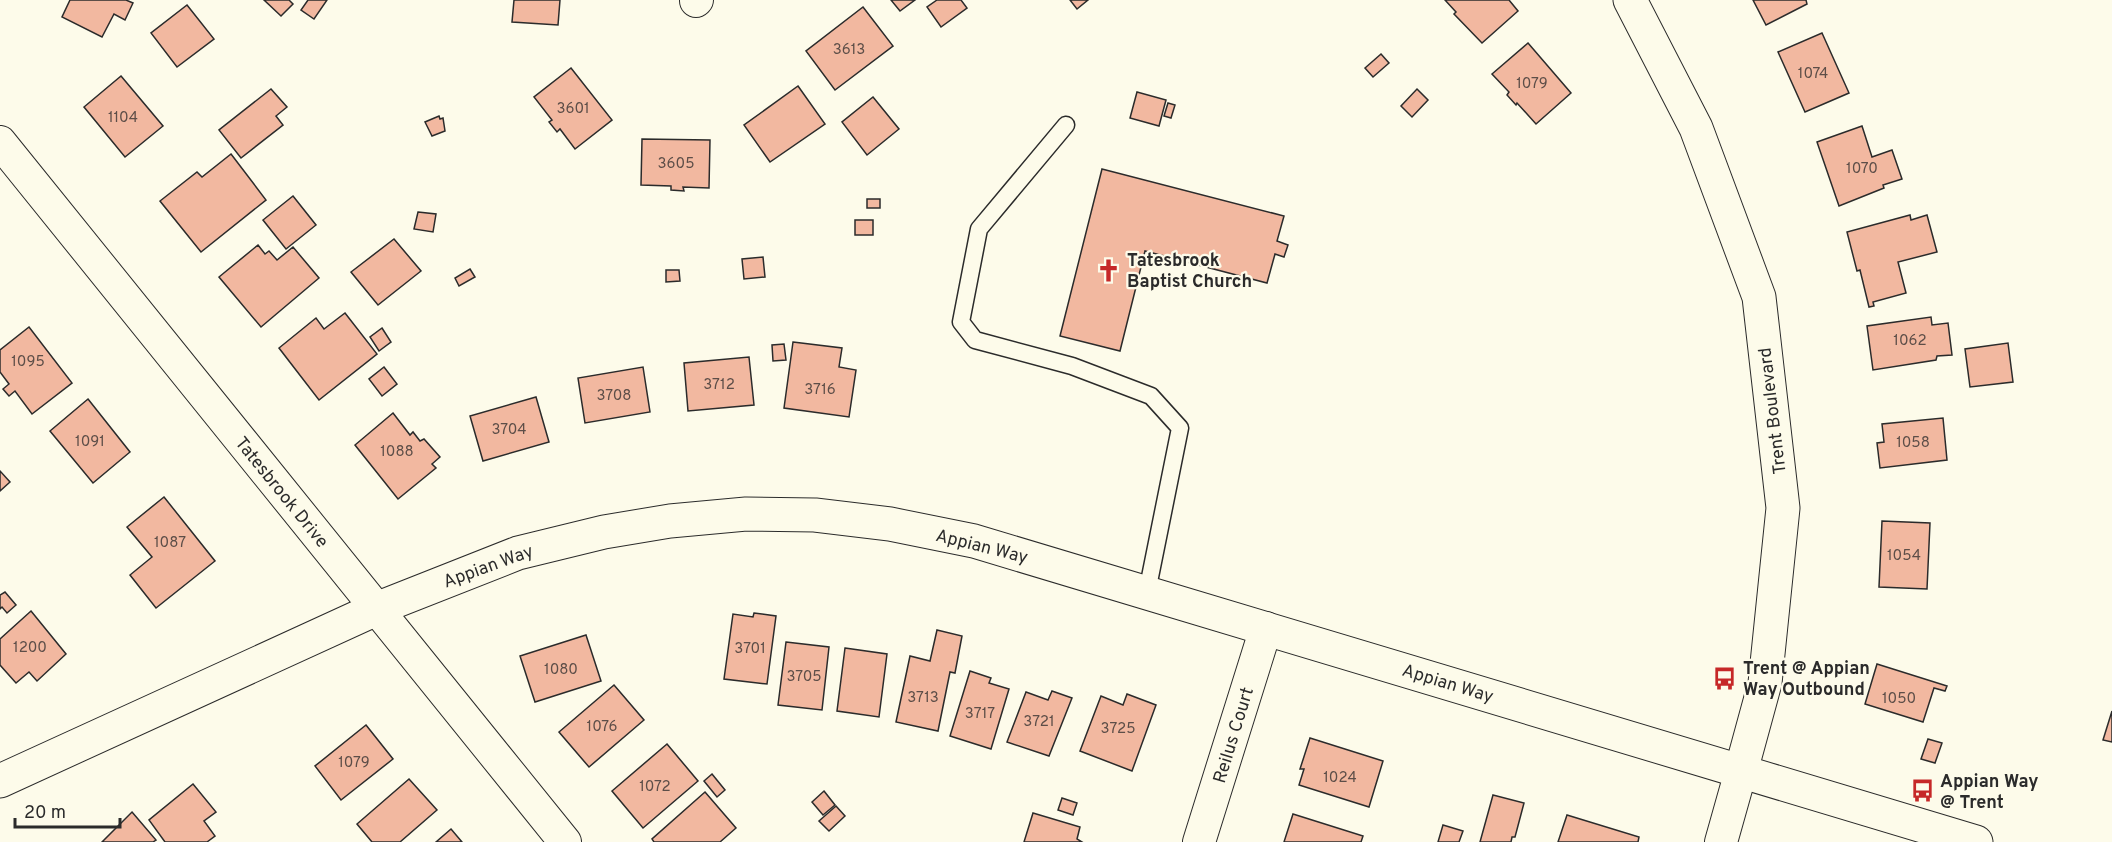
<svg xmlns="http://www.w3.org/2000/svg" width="2112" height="842" viewBox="0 0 2112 842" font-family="Overpass,sans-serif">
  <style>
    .building { fill: #f2b8a0; stroke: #2b2b2b; stroke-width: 1.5 }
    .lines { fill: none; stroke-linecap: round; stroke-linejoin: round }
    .service-casing { stroke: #2b2b2b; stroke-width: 19 }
    .minor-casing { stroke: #2b2b2b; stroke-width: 34 }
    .tertiary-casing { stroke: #2b2b2b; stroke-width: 35 }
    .service { stroke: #fdfbea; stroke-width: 16 }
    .minor { stroke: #fdfbea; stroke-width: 32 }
    .tertiary { stroke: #fdfbea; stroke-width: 33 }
    .labels { text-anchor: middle; stroke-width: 4.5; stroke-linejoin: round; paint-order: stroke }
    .number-label { font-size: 15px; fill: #5d4e48 }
    .poi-label { font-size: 18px; font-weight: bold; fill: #2b2b2b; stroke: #fdfbea; text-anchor: start }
    .street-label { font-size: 18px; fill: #2b2b2b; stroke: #fdfbea }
  </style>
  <rect width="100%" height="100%" fill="#fdfbea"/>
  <g class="building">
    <path d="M70,0H126L133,3L125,20L114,14L102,37L62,17Z"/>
    <path d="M264,0H289L293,4L281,16Z"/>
    <path d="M308,0H327L314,19L301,10Z"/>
    <path d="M514,0H560L558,25L512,22Z"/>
    <path d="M891,0H915L900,11Z"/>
    <path d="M937,0H961L967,8L941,27L927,7Z"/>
    <path d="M1070,0H1088L1077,9Z"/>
    <path d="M1445,0H1509L1518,11L1482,43L1454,14L1456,12Z"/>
    <path d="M1753,0H1806L1807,4L1766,25Z"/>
    <path d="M187,5L214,39L177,67L151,33Z"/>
    <path d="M863,7L893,46L835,90L806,51Z"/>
    <path d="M1822,33L1849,93L1805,112L1778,52Z"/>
    <path d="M1528,43L1571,93L1536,124L1517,103L1516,105L1507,95L1509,92L1492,74Z"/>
    <path d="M1381,54L1389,63L1373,77L1365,68Z"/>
    <path d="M571,68L612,120L575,149L560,129L557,132L549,122L552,120L534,97Z"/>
    <path d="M121,76L163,126L125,157L84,107Z"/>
    <path d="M798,86L825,124L770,162L744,125Z"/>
    <path d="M271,89L287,107L276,116L283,125L241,158L219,130Z"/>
    <path d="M1417,89L1428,100L1412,117L1401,106Z"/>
    <path d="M1137,92L1166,100L1159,126L1130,118Z"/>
    <path d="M873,97L899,129L867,155L842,122Z"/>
    <path d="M1168,103L1175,105L1171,118L1164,116Z"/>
    <path d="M439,116L440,119L443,118L445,131L432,136L425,122Z"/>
    <path d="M1862,126L1872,157L1892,150L1902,179L1883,185L1884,188L1839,206L1817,142Z"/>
    <path d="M642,139L710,140L709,188L683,187L684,191L671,190V186L641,185Z"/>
    <path d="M231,154L266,200L201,252L160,201L197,172L202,177Z"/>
    <path d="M1102,169L1284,216L1277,241L1288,245L1284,257L1275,254L1267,283L1145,251L1120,351L1060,336Z"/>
    <path d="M293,196L316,225L286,249L263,220Z"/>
    <rect x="867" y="199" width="13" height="9"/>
    <path d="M418,212L436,214L433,232L414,229Z"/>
    <path d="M1910,215L1911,220L1927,215L1937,252L1898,262L1906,293L1873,302L1874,306L1869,307L1860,270L1857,271L1847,232Z"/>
    <rect x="855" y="220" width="18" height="15"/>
    <path d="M394,239L421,271L378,305L351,272Z"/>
    <path d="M258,245L265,254L269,251L277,260L293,247L319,278L261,327L219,277Z"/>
    <path d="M763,257L765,277L744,279L742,259Z"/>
    <path d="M470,269L475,277L459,286L455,278Z"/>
    <path d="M666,270H679L680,281L666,282Z"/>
    <path d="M345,313L377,354L319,400L279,348L316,318L324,329Z"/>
    <path d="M1931,317L1932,325L1948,323L1952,355L1937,356L1936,360L1873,370L1867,326Z"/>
    <path d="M29,327L72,383L32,414L15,391L9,396L3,389L9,384L0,372V350Z"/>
    <path d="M382,328L391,342L379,351L370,337Z"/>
    <path d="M793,342L842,348L839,367L856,370L849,417L784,408Z"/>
    <path d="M2008,343L2013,382L1970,387L1965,349Z"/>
    <path d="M784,344L786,360L773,361L772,345Z"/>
    <path d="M749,357L754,405L688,411L684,363Z"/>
    <path d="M384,367L397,384L382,396L369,379Z"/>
    <path d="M643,367L650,412L585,423L578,378Z"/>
    <path d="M536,397L549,442L483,461L470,416Z"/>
    <path d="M88,399L130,452L93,483L50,431Z"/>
    <path d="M393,413L410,435L413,432L420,441L424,439L440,457L432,464L436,468L398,499L355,445Z"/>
    <path d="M1943,418L1947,460L1880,468L1877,443L1884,442L1882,424Z"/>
    <path d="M0,471L10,482L0,491Z"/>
    <path d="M164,497L215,561L156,608L130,575L152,557L127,527Z"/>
    <path d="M1882,521L1930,523L1927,589L1879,587Z"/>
    <path d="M5,592L16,605L7,613L2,607L0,609V595Z"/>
    <path d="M31,611L66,654L37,681L29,672L16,683L0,665V639Z"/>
    <path d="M754,613L776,616L767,684L724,679L733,614L753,617Z"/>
    <path d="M937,630L962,636L955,673L950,672L938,731L896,722L910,656L930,661Z"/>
    <path d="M586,635L601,681L535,702L520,656Z"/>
    <path d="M786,642L829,647L822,710L778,705Z"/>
    <path d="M845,648L887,654L879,717L837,711Z"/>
    <path d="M1877,664L1947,686L1945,691L1934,688L1923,722L1865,704Z"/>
    <path d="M970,671L991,678L989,683L1009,689L991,749L950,736Z"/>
    <path d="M614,685L644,720L589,767L559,732Z"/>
    <path d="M1052,691L1072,698L1049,756L1007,742L1026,692L1048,700Z"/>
    <path d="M1127,694L1156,705L1132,771L1080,751L1101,696L1123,705Z"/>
    <path d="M2112,711V742L2103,740Z"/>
    <path d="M366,725L393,759L341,800L315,766Z"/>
    <path d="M1310,738L1383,761L1369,807L1299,785L1304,769H1300Z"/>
    <path d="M1928,739L1942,743L1935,763L1921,759Z"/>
    <path d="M667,744L698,781L643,828L612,791Z"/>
    <path d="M712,774L725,790L717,797L704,781Z"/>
    <path d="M409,779L437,810L400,842H372L357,824Z"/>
    <path d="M193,784L216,812L204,821L215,836L207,842H165L149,820Z"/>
    <path d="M824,791L835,805L823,815L812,802Z"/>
    <path d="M705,792L736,828L720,842H654L652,839Z"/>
    <path d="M1493,795L1524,803L1515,837H1512L1511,842H1480Z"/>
    <path d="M1062,798L1077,803L1073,815L1058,810Z"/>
    <path d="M836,806L845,816L829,831L819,821Z"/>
    <path d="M132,812L156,840L153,842H102Z"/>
    <path d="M1033,813L1080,827L1077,839L1082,842H1024Z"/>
    <path d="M1293,814L1363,836L1361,842H1284Z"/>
    <path d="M1567,815L1639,837L1638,842H1558Z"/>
    <path d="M1443,825L1463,831L1459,842H1438Z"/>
    <path d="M451,829L462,842H436Z"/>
  </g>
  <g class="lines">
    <defs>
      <path id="service" d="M1066,125L979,229L961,322L975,340L1072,366L1151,396L1180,428L1147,592"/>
      <g id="minor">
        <path d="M696,1L697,0"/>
        <path d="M0,142L565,842"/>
        <path d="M1199,842L1266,628"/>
        <path d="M1721,842L1741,771"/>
      </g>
      <g id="tertiary">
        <path d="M1630,0L1696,128L1759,297L1783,508L1765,683L1741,771"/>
        <path d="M0,781L376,609L518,553L604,532L670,521L746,514L815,515L890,524L974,541L1976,842"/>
      </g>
    </defs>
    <use href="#service" class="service-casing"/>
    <use href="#minor" class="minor-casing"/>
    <use href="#tertiary" class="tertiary-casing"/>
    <use href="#service" class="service"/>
    <use href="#minor" class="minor"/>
    <use href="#tertiary" class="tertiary"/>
  </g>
  <defs>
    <symbol id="church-bare" viewBox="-9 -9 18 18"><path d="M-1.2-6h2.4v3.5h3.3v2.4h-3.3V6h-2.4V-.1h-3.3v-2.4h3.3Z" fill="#c62828" stroke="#fdfbea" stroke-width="2.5" paint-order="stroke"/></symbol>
    <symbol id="bus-bare" viewBox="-9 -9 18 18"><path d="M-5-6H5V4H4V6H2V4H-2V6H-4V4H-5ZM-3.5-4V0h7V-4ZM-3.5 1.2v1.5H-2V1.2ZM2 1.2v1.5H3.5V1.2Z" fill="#c62828" stroke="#fdfbea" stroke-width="2.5" paint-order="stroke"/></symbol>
  </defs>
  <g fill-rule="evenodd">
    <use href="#church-bare" x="1092" y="254" width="33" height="33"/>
    <use href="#bus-bare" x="1708" y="662" width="33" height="33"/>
    <use href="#bus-bare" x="1906" y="774" width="33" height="33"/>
  </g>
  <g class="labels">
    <g class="number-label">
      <text x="849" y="54">3613</text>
      <text x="1813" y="78">1074</text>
      <text x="1532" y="88">1079</text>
      <text x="573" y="113">3601</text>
      <text x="123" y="122">1104</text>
      <text x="676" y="168">3605</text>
      <text x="1862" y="173">1070</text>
      <text x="1910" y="345">1062</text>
      <text x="28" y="366">1095</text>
      <text x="719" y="389">3712</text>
      <text x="820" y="394">3716</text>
      <text x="614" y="400">3708</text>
      <text x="509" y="434">3704</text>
      <text x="90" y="446">1091</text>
      <text x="1913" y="447">1058</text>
      <text x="397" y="456">1088</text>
      <text x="170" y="547">1087</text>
      <text x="1904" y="560">1054</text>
      <text x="30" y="652">1200</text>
      <text x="750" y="653">3701</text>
      <text x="561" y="674">1080</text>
      <text x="804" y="681">3705</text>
      <text x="923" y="702">3713</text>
      <text x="1899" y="703">1050</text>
      <text x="980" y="718">3717</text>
      <text x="1039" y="726">3721</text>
      <text x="602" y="731">1076</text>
      <text x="1118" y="733">3725</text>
      <text x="354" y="767">1079</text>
      <text x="1340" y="782">1024</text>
      <text x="655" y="791">1072</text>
    </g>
    <g class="poi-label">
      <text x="1127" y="266">Tatesbrook<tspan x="1127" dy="21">Baptist Church</tspan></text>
      <text x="1743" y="674">Trent @ Appian<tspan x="1743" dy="21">Way Outbound</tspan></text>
      <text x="1940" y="787">Appian Way<tspan x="1940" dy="21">@ Trent</tspan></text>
    </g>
    <g class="street-label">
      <text transform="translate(1772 411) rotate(-97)" y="6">Trent Boulevard</text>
      <text transform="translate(282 492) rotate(51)" y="6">Tatesbrook Drive</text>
      <text transform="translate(982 546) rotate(14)" y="6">Appian Way</text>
      <text transform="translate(488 566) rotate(-20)" y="6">Appian Way</text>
      <text transform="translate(1448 683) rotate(17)" y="6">Appian Way</text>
      <text transform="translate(1233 735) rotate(-73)" y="6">Reilus Court</text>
    </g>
  </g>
  <path d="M15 818v9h105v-9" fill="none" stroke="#2b2b2b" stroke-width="3"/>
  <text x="24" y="818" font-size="18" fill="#2b2b2b" stroke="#fdfbea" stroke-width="4.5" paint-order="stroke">20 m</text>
</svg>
